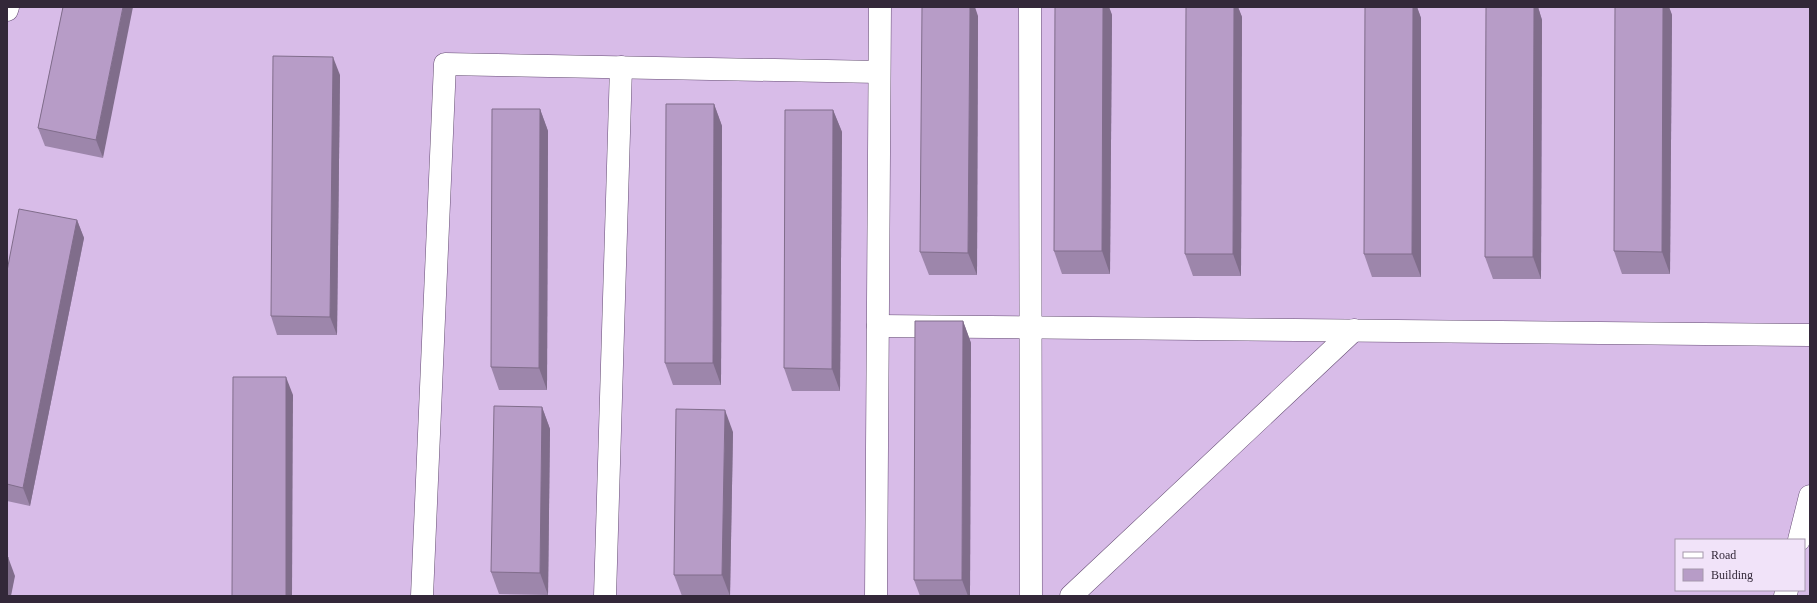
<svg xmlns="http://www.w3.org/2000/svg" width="1817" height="603" viewBox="0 0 1817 603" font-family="'Times New Roman',serif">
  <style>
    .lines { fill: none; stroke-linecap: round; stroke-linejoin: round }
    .minor-casing { stroke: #644c72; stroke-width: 23 }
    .minor { stroke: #fff; stroke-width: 22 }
    .wall { fill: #9d86ab }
    .shaded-wall { fill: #806d8b }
    .building { fill: #b79cc7; stroke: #806d8b }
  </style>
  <rect width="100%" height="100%" fill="#d8bce8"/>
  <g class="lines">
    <defs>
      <g id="minor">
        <path d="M1030,7L1031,596"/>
        <path d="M7,10L8,7"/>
        <path d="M878,326L1810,335"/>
        <path d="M1799,540L1810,496"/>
        <path d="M422,596L445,64L879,72"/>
        <path d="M605,596L621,67"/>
        <path d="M876,596L880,7"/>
        <path d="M1071,596L1354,330"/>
        <path d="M1785,596L1787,590"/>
      </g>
    </defs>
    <use href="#minor" class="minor-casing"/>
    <use href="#minor" class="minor"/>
  </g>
  <g class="wall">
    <path d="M63,7L103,158L45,146L38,128Z"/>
    <path d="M371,7H436L371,8Z"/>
    <path d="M1055,7H1109L1112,15L1110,274H1062L1054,251Z"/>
    <path d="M1186,7H1238L1242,17L1241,276H1193L1185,254Z"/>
    <path d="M1365,7H1417L1421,18V277H1372L1364,254Z"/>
    <path d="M1486,7H1538L1542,20L1541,279H1493L1485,257Z"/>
    <path d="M1615,7H1669L1672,15L1670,274H1622L1614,251Z"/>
    <path d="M978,16L977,275H929L920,252Z"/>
    <path d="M340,75L337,335H277L271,316Z"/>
    <path d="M714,104L722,126L721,385H673L665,363Z"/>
    <path d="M540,109L548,131L547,390H499L491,367Z"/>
    <path d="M833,110L842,132L840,391H792L784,368Z"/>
    <path d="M77,220L84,238L30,506L7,501V271Z"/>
    <path d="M963,321L971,343L970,596H920L914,580Z"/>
    <path d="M542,407L550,429L548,595L499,594L491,572Z"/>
    <path d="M733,432L730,596H682L674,575Z"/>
  </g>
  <g class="shaded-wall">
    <path d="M123,7H133L103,158L96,140Z"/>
    <path d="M970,7H975L978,16L977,275L968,253Z"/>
    <path d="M1103,7H1109L1112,15L1110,274L1102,251Z"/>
    <path d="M1234,7H1238L1242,17L1241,276L1233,254Z"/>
    <path d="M1413,7H1417L1421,18V277L1412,254Z"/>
    <path d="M1534,7H1538L1542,20L1541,279L1533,257Z"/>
    <path d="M1663,7H1669L1672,15L1670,274L1662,252Z"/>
    <path d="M333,57L340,75L337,335L330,317Z"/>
    <path d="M714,104L722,126L721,385L713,363Z"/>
    <path d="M540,109L548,131L547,390L539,368Z"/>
    <path d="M833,110L842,132L840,391L832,369Z"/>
    <path d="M77,220L84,238L30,506L23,488Z"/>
    <path d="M963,321L971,343L970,596H968L962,580Z"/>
    <path d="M286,377L293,395L292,596H286Z"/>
    <path d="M542,407L550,429L548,595L540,573Z"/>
    <path d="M725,410L733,432L730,596L722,575Z"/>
    <path d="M8,557L15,576L11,596H7V565Z"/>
  </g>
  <g class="building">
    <path d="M63,7H123L96,140L38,128Z"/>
    <path d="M922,7H970L968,253L920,252Z"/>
    <path d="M1055,7H1103L1102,251H1054Z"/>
    <path d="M1186,7H1234L1233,254H1185Z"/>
    <path d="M1365,7H1413L1412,254H1364Z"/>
    <path d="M1486,7H1534L1533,257H1485Z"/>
    <path d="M1615,7H1663L1662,252L1614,251Z"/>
    <path d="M273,56L333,57L330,317L271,316Z"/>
    <path d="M666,104H714L713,363H665Z"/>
    <path d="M492,109H540L539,368L491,367Z"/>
    <path d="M785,110H833L832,369L784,368Z"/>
    <path d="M19,209L77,220L23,488L7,484V271Z"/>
    <path d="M915,321H963L962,580H914Z"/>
    <path d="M233,377H286V596H232Z"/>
    <path d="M494,406L542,407L540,573L491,572Z"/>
    <path d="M676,409L725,410L722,575H674Z"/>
    <path d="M7,557H8L7,565Z"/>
  </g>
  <rect width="1817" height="603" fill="none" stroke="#332839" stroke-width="16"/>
  <rect x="1675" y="539" width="130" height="52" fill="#f1e3f9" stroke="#a598ac"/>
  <rect x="1683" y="552" width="20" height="6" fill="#ffffff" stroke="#a598ac"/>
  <text x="1711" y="559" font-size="12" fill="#332839">Road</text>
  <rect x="1683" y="569" width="20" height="12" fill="#b79cc7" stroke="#a598ac"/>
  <text x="1711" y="579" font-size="12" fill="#332839">Building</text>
</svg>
